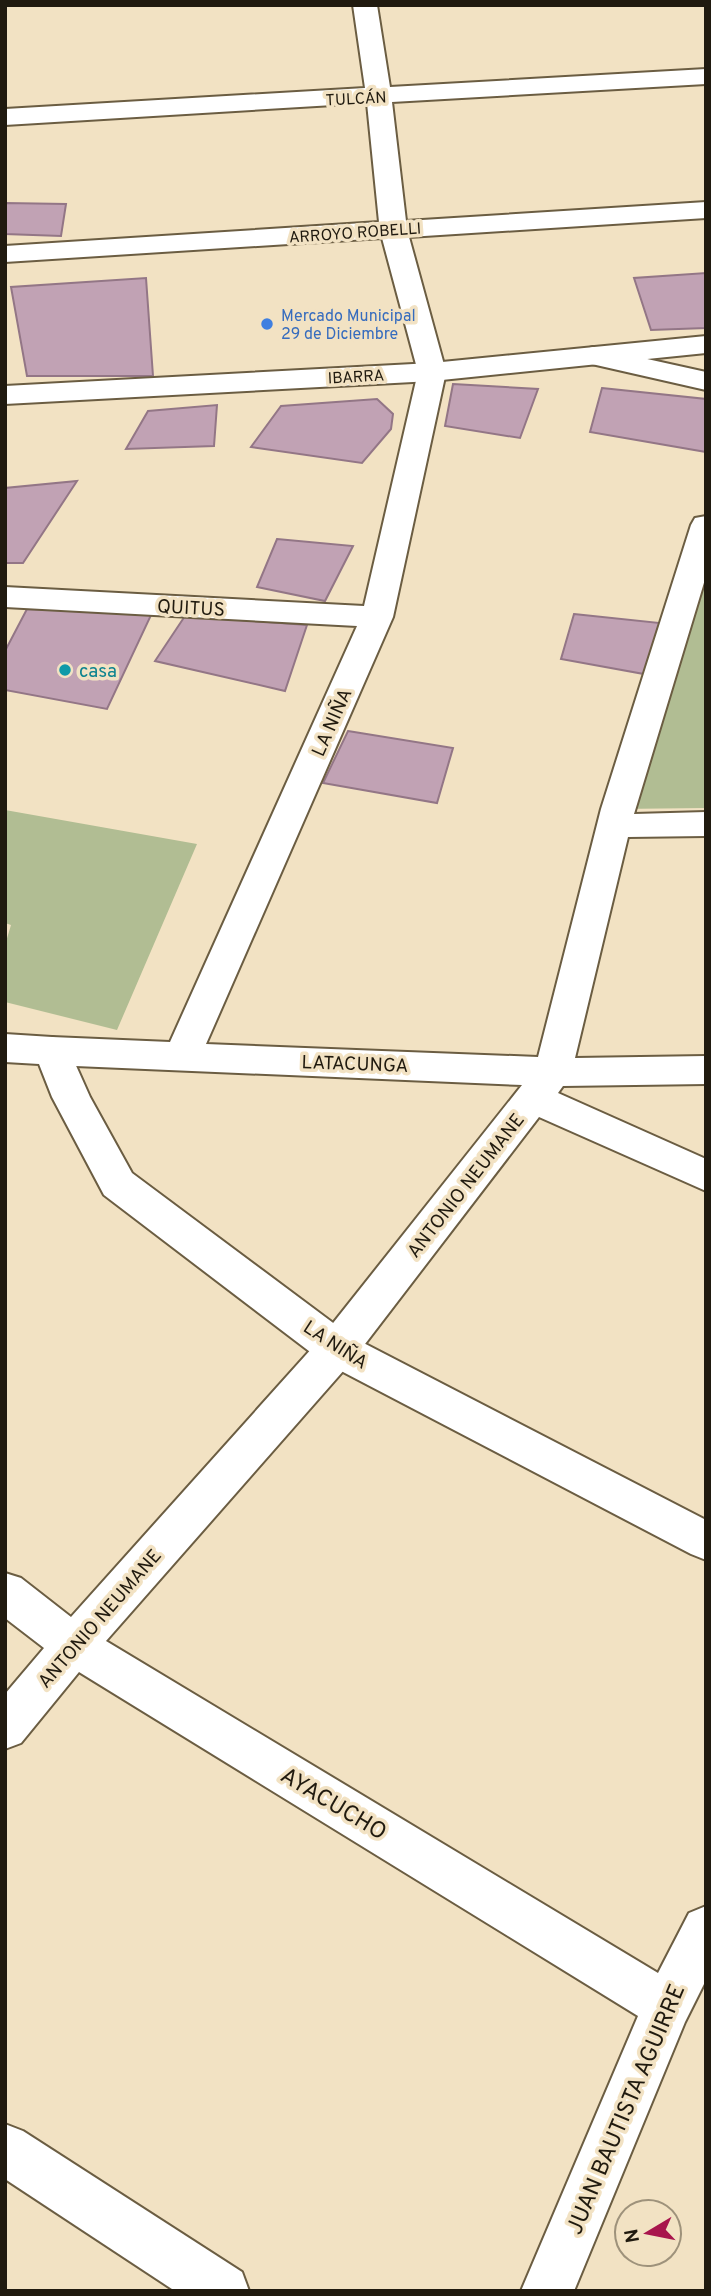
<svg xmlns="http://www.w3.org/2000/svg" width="711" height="2296" viewBox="0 0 711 2296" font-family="Overpass,sans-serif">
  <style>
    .green { fill: #b1bd93 }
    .building { fill: #c1a2b4; stroke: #937686; stroke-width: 2 }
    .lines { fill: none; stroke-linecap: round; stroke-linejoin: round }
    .minor-casing { stroke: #6b5d42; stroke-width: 4 }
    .tertiary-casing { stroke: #6b5d42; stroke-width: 4 }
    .minor { fill: #fff; fill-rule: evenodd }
    .tertiary { fill: #fff; fill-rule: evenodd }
    .shop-dot { fill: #3f7fe0; stroke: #f2e2c3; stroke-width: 2.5 }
    .culture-dot { fill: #0f9aa8; stroke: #f2e2c3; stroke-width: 2.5 }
    .labels { text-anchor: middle; stroke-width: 7; stroke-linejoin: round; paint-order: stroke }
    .far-street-label { font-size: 16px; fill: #201a0f; stroke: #f2e2c3 }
    .far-shop-label { font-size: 16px; fill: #366cbe; stroke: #f2e2c3; text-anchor: start }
    .street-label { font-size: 19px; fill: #201a0f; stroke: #f2e2c3 }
    .culture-label { font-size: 19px; fill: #0d838f; stroke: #f2e2c3; text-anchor: start }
    .near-street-label { font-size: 23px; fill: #201a0f; stroke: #f2e2c3 }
  </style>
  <rect width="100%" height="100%" fill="#f2e2c3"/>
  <g class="green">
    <path d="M706,559V808L618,809Z"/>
    <path d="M5,810L197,844L117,1030L5,1002V945L11,925L5,923Z"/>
  </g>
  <g class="building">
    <path d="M5,203L66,204L61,236L5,234Z"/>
    <path d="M706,273V328L651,330L634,278Z"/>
    <path d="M146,278L153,376H27L11,287Z"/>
    <path d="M453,384L538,389L520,438L445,426Z"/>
    <path d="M602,388L706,399V452L590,432Z"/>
    <path d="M377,399L393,414L391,429L362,463L251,447L281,406Z"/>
    <path d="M217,405L214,446L126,449L148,411Z"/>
    <path d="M77,481L23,563H5V488Z"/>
    <path d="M277,539L353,546L325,601L257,587Z"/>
    <path d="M27,609L152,613L107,709L5,690V651Z"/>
    <path d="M574,614L660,623L644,674L561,659Z"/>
    <path d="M185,616L307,625L285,691L155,661Z"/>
    <path d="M348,731L453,748L437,803L323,783Z"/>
  </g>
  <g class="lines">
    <defs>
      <g id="minor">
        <path d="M353,5H377L390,87L706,69V84L392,102L406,221L706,202V218L409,237L446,372L393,617L206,1044L538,1057L601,809L691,525L695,518L706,516V576L634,814L706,812V836L628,837L575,1058L706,1056V1084L563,1086L558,1093L706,1159V1191L539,1117L352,1361L106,1641L658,1973L689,1913L706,1906V1980L685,2022L574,2291H521L638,2016L79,1672L21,1743L5,1749V1694L44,1648L5,1618V1573L21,1578L71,1617L322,1337L522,1085L52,1065L39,1061L33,1051L39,1041L52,1037L170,1042L357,626L5,607V587L364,606L418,372L382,238L5,262V246L379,222L367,103L5,125V109L365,88Z"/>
        <path d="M593,347L706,372V390L583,362L579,356L583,350Z"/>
        <path d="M5,2124L23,2131L242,2272L249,2291H175L5,2179Z"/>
      </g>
      <g id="tertiary">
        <path d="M706,336V353L432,381L5,404V386L432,363Z"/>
        <path d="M5,1034L52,1037L65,1041L90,1097L132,1173L352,1337L706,1520V1560L691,1554L322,1361L104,1195L52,1097L39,1064L5,1062Z"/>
      </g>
    </defs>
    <use href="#minor" class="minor-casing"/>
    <use href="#tertiary" class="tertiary-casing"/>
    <use href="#minor" class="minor"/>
    <use href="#tertiary" class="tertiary"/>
  </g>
  <circle class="shop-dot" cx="267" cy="324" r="7"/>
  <circle class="culture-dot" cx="65" cy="670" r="7"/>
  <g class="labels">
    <g class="far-street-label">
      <text transform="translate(356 98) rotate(-3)" y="6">TULCÁN</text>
      <text transform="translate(355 232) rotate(-4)" y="6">ARROYO ROBELLI</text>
      <text transform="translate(356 376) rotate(-3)" y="6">IBARRA</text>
    </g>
    <g class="far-shop-label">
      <text x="281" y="321">Mercado Municipal<tspan x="281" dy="18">29 de Diciembre</tspan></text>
    </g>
    <g class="street-label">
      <text transform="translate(191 607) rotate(3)" y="7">QUITUS</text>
      <text transform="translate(331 722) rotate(-66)" y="7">LA NIÑA</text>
      <text transform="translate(355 1063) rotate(2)" y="7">LATACUNGA</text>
      <text transform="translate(465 1185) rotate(-52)" y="7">ANTONIO NEUMANE</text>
      <text transform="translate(336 1344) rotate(33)" y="7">LA NIÑA</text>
      <text transform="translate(99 1618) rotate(-49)" y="7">ANTONIO NEUMANE</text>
    </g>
    <g class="culture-label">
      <text x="79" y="677">casa</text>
    </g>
    <g class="near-street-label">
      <text transform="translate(334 1803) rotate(31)" y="8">AYACUCHO</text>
      <text transform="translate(625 2109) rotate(-67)" y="8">JUAN BAUTISTA AGUIRRE</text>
    </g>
  </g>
  <rect width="711" height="2296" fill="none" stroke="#201a0f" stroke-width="14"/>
  <g transform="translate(648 2233) rotate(260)"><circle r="33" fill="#f2e2c3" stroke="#9e927b" stroke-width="2"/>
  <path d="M0-5L12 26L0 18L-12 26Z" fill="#a8154d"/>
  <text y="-10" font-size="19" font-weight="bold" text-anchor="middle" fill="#201a0f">N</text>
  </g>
</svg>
